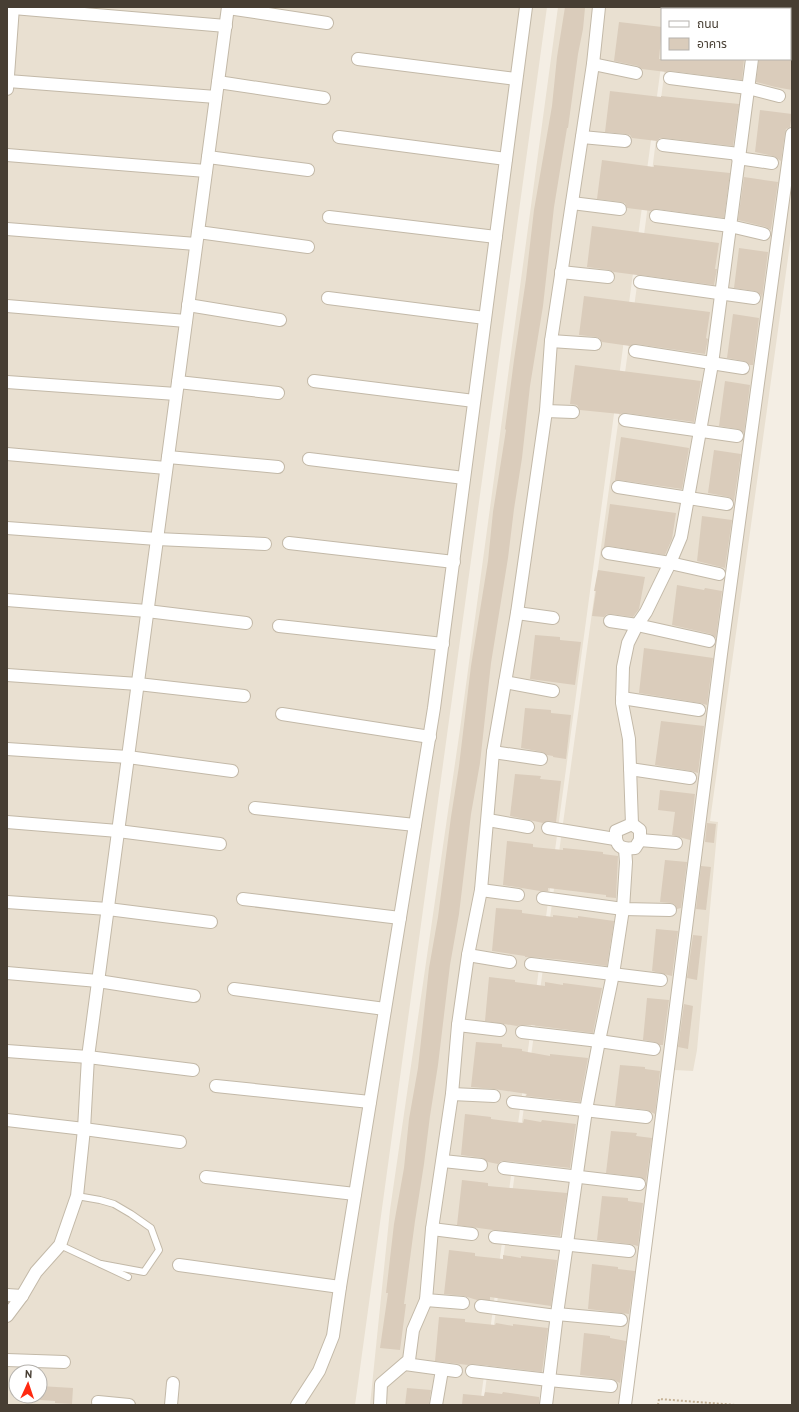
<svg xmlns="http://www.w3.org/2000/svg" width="799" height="1412" viewBox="0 0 799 1412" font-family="'PT Sans','Noto Sans Thai',sans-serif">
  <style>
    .residential { fill: #e9e0d1; fill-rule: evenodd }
    .building { fill: #daccbb }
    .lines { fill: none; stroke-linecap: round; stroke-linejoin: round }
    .lane-casing { stroke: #c3b9a8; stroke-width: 8 }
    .street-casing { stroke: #c3b9a8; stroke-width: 14 }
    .path { stroke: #c4b195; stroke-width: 2; stroke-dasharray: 2 2; stroke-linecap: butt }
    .lane { stroke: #fff; stroke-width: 6 }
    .street { stroke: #fff; stroke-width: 12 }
  </style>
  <rect width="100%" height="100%" fill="#f4eee4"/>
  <g class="residential">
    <path d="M7,7H547L355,1405H7ZM16,1372H40V1396H16Z"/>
    <path d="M558,7H669V9H662V59L480,1405H370L390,1210L460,729Z"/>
    <path d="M673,7H792V229L710,821L718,822L697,1050L693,1071L674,1070L630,1405H483L646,220L666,59H790V9H672Z"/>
  </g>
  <g class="building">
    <path d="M565,7L585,8L583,29L578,54L568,128H567L554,207L543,306L530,386L522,458L514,509L508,558L491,663L480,763L471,814L459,914L450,965L438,1065L430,1116L424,1164L415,1221L404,1304H406L400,1350L380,1348L388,1293H386L394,1224L404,1168L409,1119L418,1068L429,968L438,917L451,817L459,766L471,666L488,561L493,512L506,430L505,429L514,360L526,279L534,210L552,106L557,57Z"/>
    <path d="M619,22L662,27L659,59H744L742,80L671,71L666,72L642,69L638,66L614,61Z"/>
    <path d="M759,59H792V90L775,87L756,82Z"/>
    <path d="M610,91L661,97V96L739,104L733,146L664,138H660L657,141L632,138L630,135L626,134L605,132Z"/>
    <path d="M760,110L792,114L790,127L786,129L785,133L781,161L773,156L755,152Z"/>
    <path d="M602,160L654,167V165L730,173L724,218L657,209L651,211L627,208L625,203L621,202L597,199Z"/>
    <path d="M744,177L778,182L771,230L766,227L738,220Z"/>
    <path d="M592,226L719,243L715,269H717L714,285L641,275H637L614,272L609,270L587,267Z"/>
    <path d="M739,248L768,252L762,299L761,295L755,291L734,288Z"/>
    <path d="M584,296L710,312L706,338L708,339L705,354L636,344L630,346L602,342L599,338L596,337L579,335Z"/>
    <path d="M733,314L759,318L753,365H750L744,361L727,358Z"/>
    <path d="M575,365L701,381L694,422L626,413L620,414L580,410L577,405L570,404Z"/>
    <path d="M725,381L750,385L744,433L738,429L719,426Z"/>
    <path d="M621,437L689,448L682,489L619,480H615Z"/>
    <path d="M714,450L741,454L734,501L729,497L708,493Z"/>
    <path d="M610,504L676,513L672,539L665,555L609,546L604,547Z"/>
    <path d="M702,516L732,520L725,568L697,561Z"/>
    <path d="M598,570L645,577L639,609L633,617L611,614H607L604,617L592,616L596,591H594Z"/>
    <path d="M677,585L704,590L705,588L722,591L716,638L711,634L672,625Z"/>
    <path d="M535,635L560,637V640L581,642L575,685L530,679Z"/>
    <path d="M644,648L713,658L707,705L700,703L639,693Z"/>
    <path d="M525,708L551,710V713L571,715L566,759L553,757V756L547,755L542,752L521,748Z"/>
    <path d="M661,721L704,726L698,773L691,771L655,765Z"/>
    <path d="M515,774L541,776L540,779L561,781L556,822L549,821L543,823L510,816Z"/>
    <path d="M660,790L695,794L690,840L672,835L675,812L658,810Z"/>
    <path d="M707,823L716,824L714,843L705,842Z"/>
    <path d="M507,841L533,844V847L563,850V848L603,852V854L618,856L616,898L606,897V895L548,888V891H540L503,885Z"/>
    <path d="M665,860L687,862L681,908L677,909L674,904L671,903L660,902Z"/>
    <path d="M701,866L711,867L706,910L696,909Z"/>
    <path d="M496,908L522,910V913L553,917V915L578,918V916L614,921L607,966L564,960L532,957H525V956L492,951Z"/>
    <path d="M656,929L678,931L672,976L652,971Z"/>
    <path d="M693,935L702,936L697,980L687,978Z"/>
    <path d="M489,977L515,980V982L545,986V982L563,985V983L602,988L593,1033L530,1025H522L517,1026L485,1021Z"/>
    <path d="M647,998L669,1000L663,1045H660L655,1042L643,1040Z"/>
    <path d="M684,1004L693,1006L688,1049L678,1047Z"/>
    <path d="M476,1042L502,1044V1047L522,1049V1051L550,1056V1054L588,1058L580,1102L526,1096L527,1094L494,1089L471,1087Z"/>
    <path d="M620,1065L645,1067V1069L660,1071L655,1114L647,1110L615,1106Z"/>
    <path d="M465,1114L491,1117V1119L523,1123L524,1119L541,1122L542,1120L576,1124L570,1168L506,1161H501L498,1164L488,1162L482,1158L461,1155Z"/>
    <path d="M611,1131L637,1133L636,1136L652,1138L646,1181L640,1177L606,1173Z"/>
    <path d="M462,1180L488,1183V1186L567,1193L560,1236L493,1230L457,1225Z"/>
    <path d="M602,1196L628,1198V1201L643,1203L638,1246L630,1244L597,1240Z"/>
    <path d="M449,1250L475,1253V1256L503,1259V1255L521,1258V1256L557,1260L551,1306L490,1297V1300H477L464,1296L444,1294Z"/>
    <path d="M592,1264L618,1267V1269L635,1271L629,1314L588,1309Z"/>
    <path d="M439,1317L465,1319V1322L495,1325L496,1323L513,1326V1324L548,1328L542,1372L473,1364L468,1365L435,1361Z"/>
    <path d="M584,1333L610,1336V1338L626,1341L620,1383L612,1379L580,1375Z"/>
    <path d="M40,1386L73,1388L72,1404L55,1403V1401L40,1400Z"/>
    <path d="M407,1388L431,1390L429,1405H405Z"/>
    <path d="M485,1392L502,1394L503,1392L539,1397V1405H462L463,1394L484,1396Z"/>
  </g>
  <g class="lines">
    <defs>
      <g id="lane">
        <path d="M77,1196L100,1200L114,1204L131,1214L151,1228L159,1250L144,1272L101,1264"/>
        <path d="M60,1245L128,1277"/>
      </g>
      <g id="street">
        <path d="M13,8L226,26"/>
        <path d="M228,8L327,23"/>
        <path d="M680,8L684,9"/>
        <path d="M759,9V7"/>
        <path d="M358,59L516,79"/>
        <path d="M593,64L636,73"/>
        <path d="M670,78L748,88L779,96"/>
        <path d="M8,81L216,97"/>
        <path d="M218,82L324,98"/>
        <path d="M7,89L13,7"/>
        <path d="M339,137L506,159"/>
        <path d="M582,137L625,141"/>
        <path d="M663,145L739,154"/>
        <path d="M7,155L206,171"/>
        <path d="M208,157L308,170"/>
        <path d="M738,158L772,163"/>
        <path d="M572,203L620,209"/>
        <path d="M656,216L730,226L764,234"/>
        <path d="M329,217L496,237"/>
        <path d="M7,229L196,244"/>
        <path d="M198,232L308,247"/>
        <path d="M561,272L608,277"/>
        <path d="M640,282L754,298"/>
        <path d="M328,298L485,318"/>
        <path d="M188,305L280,320"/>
        <path d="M7,306L186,321"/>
        <path d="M551,341L595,344"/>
        <path d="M635,351L743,368"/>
        <path d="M314,381L474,401"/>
        <path d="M7,382L176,394"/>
        <path d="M178,382L278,393"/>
        <path d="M546,411L573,412"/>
        <path d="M625,420L737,436"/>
        <path d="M7,454L166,468"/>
        <path d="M168,457L278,467"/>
        <path d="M309,459L464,478"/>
        <path d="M618,487L727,504"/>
        <path d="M7,528L157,539L265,544"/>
        <path d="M289,543L454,562"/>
        <path d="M608,553L670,563L719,574"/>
        <path d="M7,600L147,611L246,623"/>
        <path d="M517,613L553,618"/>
        <path d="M610,621L637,625L709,641"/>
        <path d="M279,626L443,644"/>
        <path d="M7,675L138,684L244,696"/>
        <path d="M505,682L553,691"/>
        <path d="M622,698L699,710"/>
        <path d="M282,714L430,737"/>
        <path d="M7,749L128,757L232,771"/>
        <path d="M493,752L541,759"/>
        <path d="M630,769L690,778"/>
        <path d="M255,808L415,825"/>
        <path d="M488,820L528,827"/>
        <path d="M7,822L118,831L220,844"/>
        <path d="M632,824L629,739L622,703L623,667L628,643L637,625L646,612L670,563L681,537L712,364L752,59"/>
        <path d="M632,824L640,830V840L635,848C620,850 615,846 616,831Z"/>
        <path d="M548,828L615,839"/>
        <path d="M640,840L676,843"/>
        <path d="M481,890L518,895"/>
        <path d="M543,898L623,909L670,910"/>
        <path d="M243,899L400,918"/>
        <path d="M7,902L108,909L211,922"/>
        <path d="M468,955L510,962"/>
        <path d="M531,964L661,980"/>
        <path d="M7,973L98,981L194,996"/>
        <path d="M234,989L385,1009"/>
        <path d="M458,1025L500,1030"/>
        <path d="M522,1032L599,1041L654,1049"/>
        <path d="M7,1051L88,1057L193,1070"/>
        <path d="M216,1086L370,1102"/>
        <path d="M452,1094L494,1096"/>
        <path d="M513,1102L646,1117"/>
        <path d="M7,1120L84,1129L180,1142"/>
        <path d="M443,1161L481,1165"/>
        <path d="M504,1168L639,1184"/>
        <path d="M206,1177L355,1194"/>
        <path d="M432,1229L472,1234"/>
        <path d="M495,1237L629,1251"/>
        <path d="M179,1265L340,1287"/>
        <path d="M7,1295L22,1296"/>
        <path d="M426,1300L463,1303"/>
        <path d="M481,1306L556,1316"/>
        <path d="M557,1314L621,1320"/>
        <path d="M7,1316L22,1296L36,1272L60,1245L77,1196L84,1129L88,1057L228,7"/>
        <path d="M7,1360L64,1362"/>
        <path d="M405,1364L456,1371"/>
        <path d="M472,1371L549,1380L611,1386"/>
        <path d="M98,1402L129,1405"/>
        <path d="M171,1405L173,1383"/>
        <path d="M297,1405L319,1371L333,1336L340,1287L434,708L526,7"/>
        <path d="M380,1405L381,1384L409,1360L413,1330L426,1300L432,1229L452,1094L458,1025L468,955L481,890L493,752L517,613L546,411L551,341L593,64L599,7"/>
        <path d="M436,1405L442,1370"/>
        <path d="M546,1405L557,1314L586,1110L599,1041L613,974L623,909L626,862L625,849"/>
        <path d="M625,1405L721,654L792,134"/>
      </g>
    </defs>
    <use href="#lane" class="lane-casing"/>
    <use href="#street" class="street-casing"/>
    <path class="path" d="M658,1405L659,1399L736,1405"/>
    <use href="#lane" class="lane"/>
    <use href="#street" class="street"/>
  </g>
  <rect width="799" height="1412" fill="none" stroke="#473e33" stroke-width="16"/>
  <rect x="661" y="8" width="130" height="52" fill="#ffffff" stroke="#b5b2ad"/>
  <rect x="669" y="21" width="20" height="6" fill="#ffffff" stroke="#b5b2ad"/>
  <text x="697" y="28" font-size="12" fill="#473e33">ถนน</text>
  <rect x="669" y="38" width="20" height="12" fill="#daccbb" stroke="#b5b2ad"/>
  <text x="697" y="48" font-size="12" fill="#473e33">อาคาร</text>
  <g transform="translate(28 1384) rotate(3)"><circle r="19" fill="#ffffff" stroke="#b5b2ad"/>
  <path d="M0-3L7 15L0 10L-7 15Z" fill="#ff2910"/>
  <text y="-6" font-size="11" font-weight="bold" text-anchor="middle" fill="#473e33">N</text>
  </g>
</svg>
